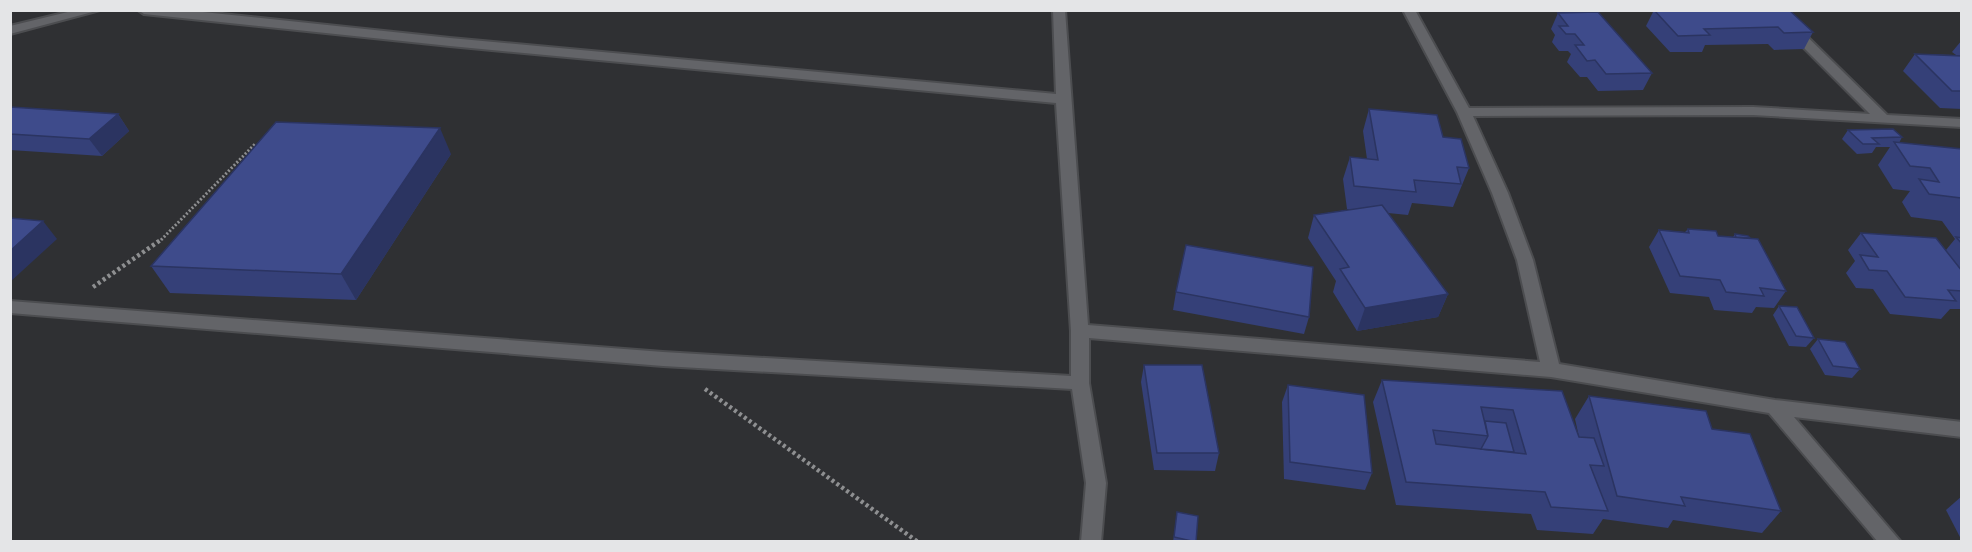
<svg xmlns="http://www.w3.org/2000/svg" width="1972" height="552" viewBox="0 0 1972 552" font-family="Literata,serif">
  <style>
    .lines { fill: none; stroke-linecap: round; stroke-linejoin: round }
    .minor-casing { stroke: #4c4d50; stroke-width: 4 }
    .path-far1 { stroke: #8e8f91; stroke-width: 3; stroke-dasharray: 2 2; stroke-linecap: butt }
    .path { stroke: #8e8f91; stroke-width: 4.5; stroke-dasharray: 3 3; stroke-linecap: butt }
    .minor { fill: #636468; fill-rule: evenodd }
    .wall { fill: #354078 }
    .shaded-wall { fill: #2b3461 }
    .building { fill: #3e4b8b; stroke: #2b3461; stroke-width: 1.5; fill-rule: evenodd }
  </style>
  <rect width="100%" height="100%" fill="#2f3033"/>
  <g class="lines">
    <defs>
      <g id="minor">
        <path d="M76,10H100L10,34V26Z"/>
        <path d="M138,10H184L450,38L1056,94L1053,10H1065L1088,325L1540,362L1517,260L1492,193L1457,112L1403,10H1415L1469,108L1753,107L1870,114L1766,10H1780L1887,115L1962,119V127L1753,115L1473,116L1508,193L1533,260L1559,364L1775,400L1962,422V437L1794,417L1901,542H1878L1769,413L1551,377L1089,338V383L1106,483L1101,542H1081L1086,483L1072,389L663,366L10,313V301L663,352L1071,376V331L1056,103L450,46L144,14Z"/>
      </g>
    </defs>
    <use href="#minor" class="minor-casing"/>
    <path class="path-far1" d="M161,240L256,143"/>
    <g class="path">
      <path d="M93,287L162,239"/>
      <path d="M705,389L918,542"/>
    </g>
    <use href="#minor" class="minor"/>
  </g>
  <g class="wall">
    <path d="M1654,10L1813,32L1804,49L1774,50L1768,44L1705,45L1702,52H1670L1646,26Z"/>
    <path d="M1558,13L1652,73L1643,90L1598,91L1587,77H1580L1567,62L1571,54L1568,51H1559L1552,42L1555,35L1551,29Z"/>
    <path d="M1962,40V109L1940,108L1903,71L1915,54L1956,55L1952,52Z"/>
    <path d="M10,107L118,114L129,131L102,156L10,150Z"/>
    <path d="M1369,109L1443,137L1469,168L1453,207L1412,203L1408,215L1388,213L1448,294L1438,317L1357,331L1333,292L1336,281L1308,238L1314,215L1353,209H1347L1343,179L1350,157L1367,159L1363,131Z"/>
    <path d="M1848,130L1902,137L1899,143L1962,149V309H1950L1941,319L1890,314L1873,289L1856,288L1846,273L1855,261L1848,250L1861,233L1946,250L1955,239L1942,221L1911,217L1902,202L1910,191L1893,189L1878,165L1890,147H1876L1872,153L1857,154L1842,139Z"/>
    <path d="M451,154L356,300L170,293L151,266Z"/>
    <path d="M1688,229L1718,236L1733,237L1735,234L1786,291L1774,308L1756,307L1752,313L1714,310L1709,297L1670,293L1649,247L1659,230L1685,232Z"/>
    <path d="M1176,292L1309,317L1304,334L1173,310Z"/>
    <path d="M1779,306L1814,338L1806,347L1789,346L1773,315Z"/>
    <path d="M1818,339L1860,369L1852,378L1825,375L1810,349Z"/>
    <path d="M1144,365L1219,453L1215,471L1154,470L1141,382Z"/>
    <path d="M1382,380L1562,391L1579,437L1575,419L1589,396L1712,429L1781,511L1762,533L1673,520L1668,528L1603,519L1593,534L1537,530L1531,514L1396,505L1373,402Z"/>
    <path d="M1288,385L1372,473L1365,490L1284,479L1282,402Z"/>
    <path d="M1962,496V541L1946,510Z"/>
    <path d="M1177,512L1196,542H1173Z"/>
  </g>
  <g class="shaded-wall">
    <path d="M118,114L129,131L102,156L89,139Z"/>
    <path d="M440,128L451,154L356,300L341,274Z"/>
    <path d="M43,221L57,239L10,282V251Z"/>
    <path d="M1448,294L1438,317L1357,331L1365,308Z"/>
  </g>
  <g class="building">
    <path d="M1654,10H1789L1813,32L1784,33L1778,27L1704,29L1710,35L1678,36Z"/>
    <path d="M1598,12L1652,73L1606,74L1595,60L1587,61L1575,45H1584L1575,34H1566L1559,26H1568L1558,13Z"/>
    <path d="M1915,54L1962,56V91H1952Z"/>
    <path d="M10,107L118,114L89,139L10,134Z"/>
    <path d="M1369,109L1437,115L1443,137L1461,139L1469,168L1457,167L1461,184L1414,180L1416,192L1354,186L1350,157L1378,160Z"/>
    <path d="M276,122L440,128L341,274L151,266Z"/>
    <path d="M1893,129L1902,137L1872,138L1879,144H1863L1848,130Z"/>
    <path d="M1894,142L1962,149V199L1961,198L1929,194L1919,179L1939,182L1930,168L1910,166Z"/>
    <path d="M1382,205L1448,294L1365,308L1340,269L1349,267L1314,215Z"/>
    <path d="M10,218L43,221L10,251Z"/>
    <path d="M1688,229L1716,231L1718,236L1758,239L1786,291L1760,288L1764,296L1726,292L1720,280L1680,276L1659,230L1689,233Z"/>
    <path d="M1861,233L1936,238L1962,271V291L1948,290L1956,301L1905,297L1887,271L1869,270L1860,255L1878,257Z"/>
    <path d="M1735,234L1748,236L1750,238L1736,237Z"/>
    <path d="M1956,237L1962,238V244Z"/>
    <path d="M1186,245L1313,267L1309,317L1176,292Z"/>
    <path d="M1779,306L1797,307L1814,338L1796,336Z"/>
    <path d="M1818,339L1845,342L1860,369L1833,366Z"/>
    <path d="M1144,365H1202L1219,453H1157Z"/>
    <path d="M1382,380L1562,391L1579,437L1594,438L1604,466L1590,465L1608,511L1551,507L1545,492L1406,482ZM1481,407L1513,410L1526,454L1436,444L1433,430L1488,436Z"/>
    <path d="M1288,385L1364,395L1372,473L1290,462Z"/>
    <path d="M1589,396L1706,411L1712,429L1750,434L1781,511L1681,497L1685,506L1617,496Z"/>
    <path d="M1485,421L1506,423L1514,452L1481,449L1488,436Z"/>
    <path d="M1177,512L1198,516L1196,542L1174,537Z"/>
  </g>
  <rect width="1972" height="552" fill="none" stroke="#e4e5e7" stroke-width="24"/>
</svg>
